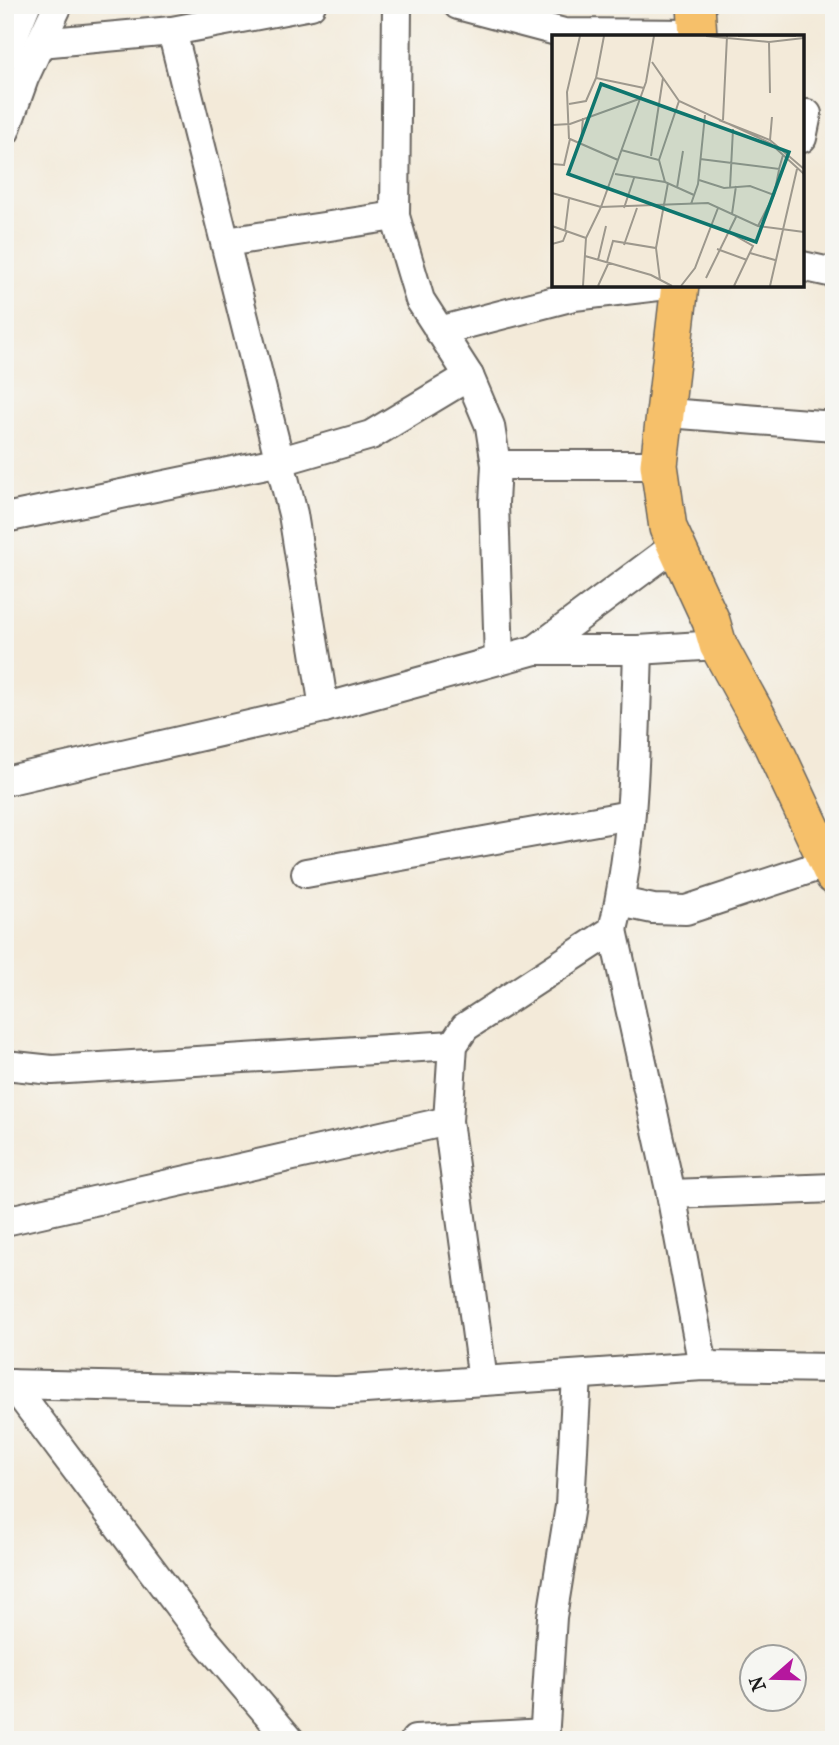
<svg xmlns="http://www.w3.org/2000/svg" width="839" height="1745" viewBox="0 0 839 1745" font-family="'IM FELL French Canon',serif">
  <style>
    .lines { fill: none; stroke-linecap: round; stroke-linejoin: round }
    .minor-casing { stroke: #67645e; stroke-width: 32 }
    .major-casing { stroke: #67645e; stroke-width: 40 }
    .minor { stroke: #fff; stroke-width: 28 }
    .major { stroke: #f6c06b; stroke-width: 37 }
    .inset-road { fill: none; stroke: #9d988d; stroke-width: 2 }
    .view { fill: #0f766e; fill-opacity: 0.15; stroke: #0f766e; stroke-width: 3.5 }
    .inset-edge { fill: none; stroke: #1c1c1c; stroke-width: 3.5 }
  </style>
  <rect width="100%" height="100%" fill="#f6f6f2"/>
  <filter id="ink" filterUnits="userSpaceOnUse"><feTurbulence type="fractalNoise" baseFrequency=".0143" numOctaves="2"/><feDisplacementMap in="SourceGraphic" scale="14" xChannelSelector="R" yChannelSelector="G"/><feConvolveMatrix kernelMatrix="1 2 1 2 8 2 1 2 1" color-interpolation-filters="sRGB"/></filter>
  <filter id="wash" filterUnits="userSpaceOnUse"><feTurbulence type="fractalNoise" baseFrequency=".00686" numOctaves="4" result="noise"/><feDisplacementMap in="SourceGraphic" scale="28" xChannelSelector="R" yChannelSelector="G"/><feGaussianBlur stdDeviation="1.57" result="paint"/><feColorMatrix in="noise" values="0 0 0 0 0 0 0 0 0 0 0 0 0 0 0 0 0 1.4 0 .05"/><feComposite in="paint" operator="in"/></filter>
  <g filter="url(#wash)">
    <rect width="100%" height="100%" fill="#f3ead9"/>
  </g>
  <g filter="url(#ink)">
    <g class="lines">
      <defs>
        <g id="minor">
          <path d="M397,5L395,216L420,300L469,376L490,426L496,465L494,503L499,660"/>
          <path d="M458,5L564,33L698,34"/>
          <path d="M172,31L311,5"/>
          <path d="M40,43L172,31L293,514L324,708"/>
          <path d="M5,56L26,5"/>
          <path d="M5,131L24,78L58,5"/>
          <path d="M802,138L807,114"/>
          <path d="M226,242L395,216"/>
          <path d="M802,266L834,273"/>
          <path d="M439,331L574,296L667,285"/>
          <path d="M668,413L834,426"/>
          <path d="M496,465H659"/>
          <path d="M5,518L281,461L371,435L469,376"/>
          <path d="M535,650L676,545"/>
          <path d="M5,781L324,708L535,650H638L718,645"/>
          <path d="M306,873L630,815"/>
          <path d="M620,902L653,909L686,910L834,861"/>
          <path d="M613,930L671,1194L703,1366"/>
          <path d="M5,1065L52,1070L453,1045"/>
          <path d="M671,1194L834,1188"/>
          <path d="M5,1221L448,1121"/>
          <path d="M483,1381L448,1121L453,1045L465,1027L613,930C635,839 635,743 638,650"/>
          <path d="M5,1384L336,1391L703,1366L834,1368"/>
          <path d="M12,1384L200,1634L290,1740"/>
          <path d="M415,1740L545,1733"/>
          <path d="M544,1740L552,1617L570,1506L577,1375"/>
        </g>
        <g id="major">
          <path d="M696,5L698,37"/>
          <path d="M680,285L659,465L668,528L711,621L718,645L770,740L834,876"/>
        </g>
      </defs>
      <use href="#minor" class="minor-casing"/>
      <use href="#major" class="major-casing"/>
      <use href="#minor" class="minor"/>
      <use href="#major" class="major"/>
    </g>
  </g>
  <g transform="translate(552 35)">
    <rect width="252" height="252" fill="#f3ead9"/>
    <path class="inset-road" d="M52,1L44,43L92,53M154,1L217,7L252,3M186,1H244M217,7L218,58M100,27L127,66L218,108L252,139M17,69L34,66L44,43M167,85L218,105L252,134M171,85L175,1M0,90L18,89L87,64M17,104L15,57L28,1M218,105L220,82M29,107L31,83M69,115L107,125L113,147L142,160M99,121L111,43M148,124L227,134L231,120M107,125L127,66M0,129L12,130L18,104L66,125M63,139L113,147M147,145L172,153L198,151L222,160M125,153L131,116M178,153L181,94M0,158L49,172L94,47L102,1M139,169L146,149L153,80M72,173L82,143M180,179L184,151M0,191L34,203M206,191L222,160L227,135M13,196L17,164M175,196L201,211L182,251M0,209L11,206L15,196M72,210L85,173M104,213L108,245M165,214L195,225M198,218L223,225M33,221L99,240L120,251M46,225L54,191M55,227L61,206L104,213L116,148M154,243L184,182M31,251L34,203L49,172L156,168L206,191L252,197M46,251L57,227M129,251L143,233L166,173M218,251L245,134"/>
    <path class="view" d="M49,49L237,117L204,207L16,139Z"/>
    <rect width="252" height="252" class="inset-edge"/>
  </g>
  <rect width="839" height="1745" fill="none" stroke="#f6f6f2" stroke-width="28"/>
  <g transform="translate(773 1678) rotate(250)"><circle r="33" fill="#f6f6f2" stroke="#9f9f9c" stroke-width="2"/>
  <path d="M0-5L12 26L0 18L-12 26Z" fill="#b5179e"/>
  <text y="-10" font-size="19" font-weight="bold" text-anchor="middle" fill="#1c1c1c">N</text>
  </g>
</svg>
